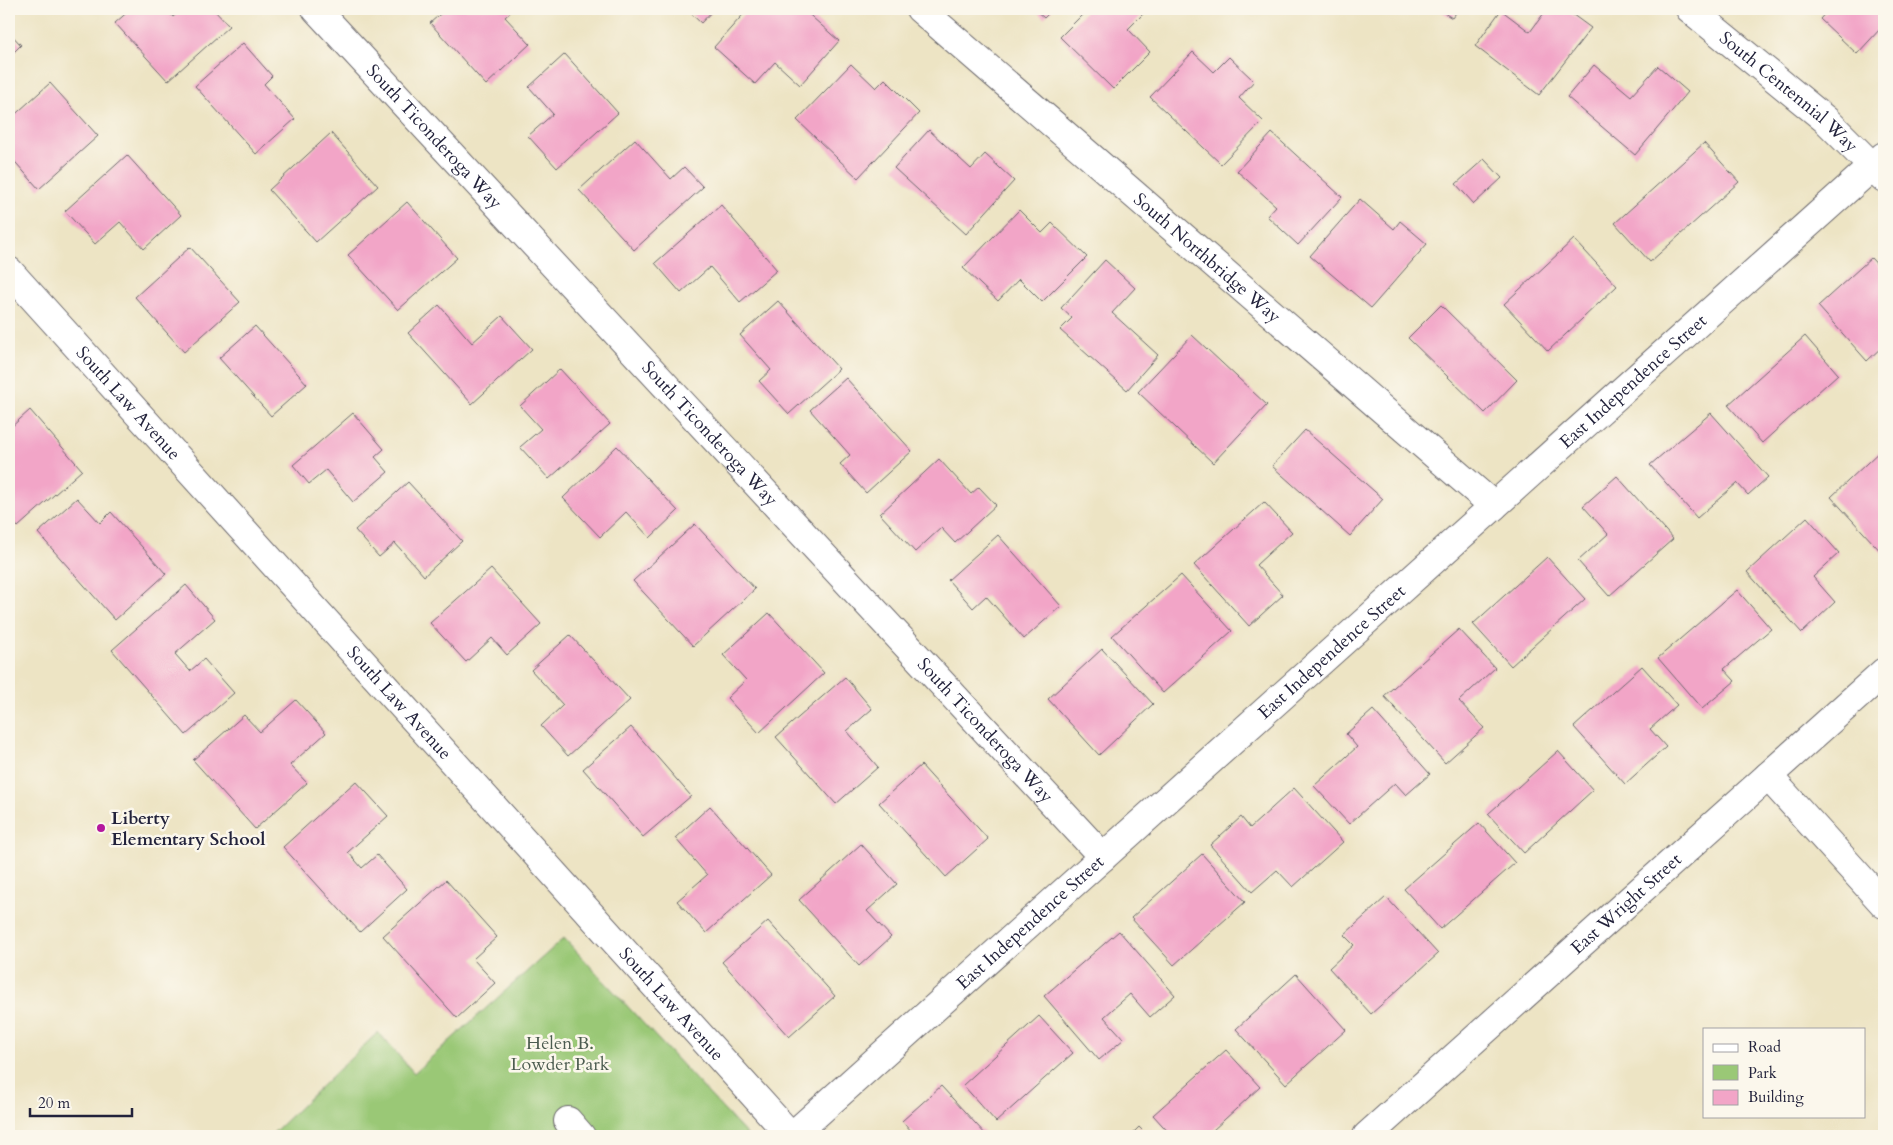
<svg xmlns="http://www.w3.org/2000/svg" width="1893" height="1145" viewBox="0 0 1893 1145" font-family="Cardo,serif">
  <style>
    .green { fill: #9ac876; stroke: #5e7558 }
    .building { fill: #f2a5c7 }
    .lines { fill: none; stroke-linecap: round; stroke-linejoin: round }
    .minor-casing { stroke: #69666b; stroke-width: 30 }
    .minor { stroke: #fff; stroke-width: 28 }
    .poi-dot { fill: #b5179e; stroke: #fbf7ec; stroke-width: 2 }
    .labels { text-anchor: middle; stroke-width: 5; stroke-linejoin: round; paint-order: stroke }
    .street-label { font-size: 18px; fill: #22223b; stroke: #fbf7ec }
    .poi-label { font-size: 18px; font-weight: bold; fill: #22223b; stroke: #fbf7ec; text-anchor: start }
    .park-label { font-size: 18px; fill: #4c5c50; stroke: #fbf7ec }
  </style>
  <rect width="100%" height="100%" fill="#fbf7ec"/>
  <filter id="ink" filterUnits="userSpaceOnUse"><feTurbulence type="fractalNoise" baseFrequency=".02" numOctaves="2"/><feDisplacementMap in="SourceGraphic" scale="10" xChannelSelector="R" yChannelSelector="G"/><feConvolveMatrix kernelMatrix="1 2 1 2 8 2 1 2 1" color-interpolation-filters="sRGB"/></filter>
  <filter id="wash" filterUnits="userSpaceOnUse"><feTurbulence type="fractalNoise" baseFrequency=".0096" numOctaves="4" result="noise"/><feDisplacementMap in="SourceGraphic" scale="20" xChannelSelector="R" yChannelSelector="G"/><feGaussianBlur stdDeviation="1.12" result="paint"/><feColorMatrix in="noise" values="0 0 0 0 0 0 0 0 0 0 0 0 0 0 0 0 0 1.4 0 .05"/><feComposite in="paint" operator="in"/></filter>
  <g filter="url(#wash)">
    <rect width="100%" height="100%" fill="#ede4c4"/>
    <path class="green" d="M564,938L748,1136H270L378,1032L414,1073Z"/>
    <g id="blocks">
      <g class="building">
        <path d="M131,9H166L173,17L182,9H213L229,26L168,81L115,23Z"/>
        <path d="M446,9H514L505,17L530,44L486,85L430,23Z"/>
        <path d="M686,9H714L701,23Z"/>
        <path d="M748,9H803L839,41L800,85L775,62L755,84L714,47Z"/>
        <path d="M1034,9H1053L1044,18Z"/>
        <path d="M1088,9H1140L1144,13L1128,29L1150,52L1113,89L1060,37Z"/>
        <path d="M1438,9H1459L1452,18Z"/>
        <path d="M1547,9H1565L1591,28L1539,95L1475,46L1501,10L1530,32Z"/>
        <path d="M1829,9H1884V32L1881,28L1857,54L1820,19Z"/>
        <path d="M9,32L21,45L9,57Z"/>
        <path d="M243,43L272,76L264,84L295,119L256,154L195,86Z"/>
        <path d="M1193,52L1214,72L1229,57L1254,81L1239,98L1263,121L1221,164L1150,97Z"/>
        <path d="M565,54L618,113L557,168L528,136L553,114L529,87Z"/>
        <path d="M851,64L876,88L885,79L919,113L858,178L797,120Z"/>
        <path d="M1594,65L1631,96L1658,66L1688,92L1635,155L1567,97Z"/>
        <path d="M50,83L98,136L39,189L9,155V120Z"/>
        <path d="M929,130L971,169L985,154L1014,181L966,234L894,168Z"/>
        <path d="M331,133L378,186L316,242L269,190Z"/>
        <path d="M1272,133L1342,197L1298,245L1267,216L1276,206L1237,171Z"/>
        <path d="M635,139L671,179L684,167L703,187L634,250L579,190Z"/>
        <path d="M1704,143L1739,182L1650,262L1615,223Z"/>
        <path d="M127,155L181,215L144,249L120,222L95,244L65,211Z"/>
        <path d="M1484,159L1502,178L1474,204L1456,184Z"/>
        <path d="M1360,199L1394,229L1400,221L1427,244L1371,308L1310,256Z"/>
        <path d="M407,202L457,258L398,310L348,255Z"/>
        <path d="M721,205L777,270L740,302L710,267L681,293L655,263Z"/>
        <path d="M1019,210L1042,233L1052,223L1087,257L1042,302L1019,279L998,301L963,268Z"/>
        <path d="M1574,239L1617,286L1548,351L1504,304Z"/>
        <path d="M190,247L240,302L184,352L135,297Z"/>
        <path d="M1871,258L1884,272V345L1867,361L1818,306Z"/>
        <path d="M1105,260L1135,288L1112,313L1158,355L1127,390L1060,330L1072,318L1061,308Z"/>
        <path d="M778,301L839,369L789,414L759,381L771,370L740,335Z"/>
        <path d="M439,305L472,343L502,316L532,349L472,404L408,333Z"/>
        <path d="M1441,305L1517,380L1485,413L1408,338Z"/>
        <path d="M255,326L307,384L271,416L219,358Z"/>
        <path d="M1192,335L1267,405L1213,463L1138,392Z"/>
        <path d="M1805,336L1838,374L1762,443L1728,405Z"/>
        <path d="M560,369L610,424L549,479L520,447L541,429L520,406Z"/>
        <path d="M846,378L912,451L866,493L840,464L850,455L810,410Z"/>
        <path d="M30,410L82,470L18,527L9,517V429Z"/>
        <path d="M353,413L384,449L375,457L388,472L353,502L326,470L309,484L293,465Z"/>
        <path d="M1711,413L1768,477L1748,495L1737,483L1697,518L1650,465Z"/>
        <path d="M1305,430L1383,499L1350,536L1272,466Z"/>
        <path d="M617,446L678,511L650,538L626,512L600,537L563,498Z"/>
        <path d="M1884,447V555L1831,497Z"/>
        <path d="M939,459L971,494L979,487L996,505L955,543L941,528L915,552L880,514Z"/>
        <path d="M1617,476L1673,539L1609,596L1578,561L1608,534L1583,506Z"/>
        <path d="M408,482L462,541L424,576L395,543L379,557L355,530Z"/>
        <path d="M77,498L100,523L111,512L166,574L115,620L38,533Z"/>
        <path d="M1264,502L1292,532L1256,565L1283,595L1249,626L1194,565Z"/>
        <path d="M1807,517L1839,553L1813,577L1835,602L1802,633L1747,572Z"/>
        <path d="M695,524L755,589L693,646L633,581Z"/>
        <path d="M998,535L1061,606L1024,639L986,596L973,608L948,580Z"/>
        <path d="M1547,557L1585,599L1511,666L1473,624Z"/>
        <path d="M491,569L541,624L507,655L492,638L466,662L430,623Z"/>
        <path d="M1181,575L1232,631L1163,693L1112,636Z"/>
        <path d="M186,585L215,619L175,654L190,671L204,659L234,693L186,735L112,650Z"/>
        <path d="M1737,590L1771,629L1724,669L1735,681L1702,709L1658,658Z"/>
        <path d="M769,613L824,673L759,733L727,698L746,680L723,655Z"/>
        <path d="M1459,629L1495,668L1459,701L1484,728L1445,763L1384,696Z"/>
        <path d="M570,635L630,700L568,756L541,726L563,705L531,670Z"/>
        <path d="M1102,649L1153,704L1099,755L1048,699Z"/>
        <path d="M1642,666L1677,705L1650,729L1666,747L1625,784L1574,727Z"/>
        <path d="M845,677L872,709L847,731L878,767L836,804L776,737Z"/>
        <path d="M296,700L326,733L290,765L307,783L255,829L193,760L244,715L260,732Z"/>
        <path d="M1373,710L1430,774L1406,795L1395,783L1349,824L1314,786L1357,747L1346,734Z"/>
        <path d="M631,727L691,796L643,837L583,769Z"/>
        <path d="M1558,751L1593,790L1524,853L1488,814Z"/>
        <path d="M921,765L988,839L946,877L879,803Z"/>
        <path d="M356,781L388,816L348,852L362,868L377,855L407,889L360,932L283,847Z"/>
        <path d="M1294,788L1343,842L1293,887L1277,870L1252,892L1210,845L1241,817L1250,828Z"/>
        <path d="M710,806L771,875L706,933L677,901L707,875L675,838Z"/>
        <path d="M1479,823L1515,863L1440,929L1404,889Z"/>
        <path d="M861,844L897,884L867,911L891,937L859,966L799,900Z"/>
        <path d="M1202,854L1245,902L1174,965L1131,918Z"/>
        <path d="M446,880L497,937L473,959L495,983L457,1018L383,936Z"/>
        <path d="M1386,897L1438,954L1371,1014L1329,968L1354,945L1344,935Z"/>
        <path d="M768,921L835,996L789,1037L722,962Z"/>
        <path d="M1119,931L1175,995L1150,1017L1130,994L1104,1017L1124,1039L1099,1060L1044,996Z"/>
        <path d="M1296,974L1346,1030L1286,1084L1236,1029Z"/>
        <path d="M1039,1016L1073,1053L996,1122L963,1085Z"/>
        <path d="M1226,1050L1260,1087L1212,1131L1216,1136H1172L1153,1115Z"/>
        <path d="M941,1086L987,1136H916L902,1121Z"/>
        <path d="M1139,1127L1148,1136H1130Z"/>
      </g>
    </g>
  </g>
  <g filter="url(#ink)">
    <use href="#blocks" fill-opacity="0" stroke="#69666b" stroke-width="1"/>
    <g class="lines">
      <defs>
        <g id="minor">
          <path id="s1" d="M316,9L1103,857"/>
          <path id="s2" d="M920,9L1494,506"/>
          <path id="s3" d="M1690,9L1826,120L1884,178"/>
          <path id="s4" d="M9,271L791,1136"/>
          <path d="M1768,776L1884,904"/>
          <path d="M568,1121L581,1136"/>
          <path id="s5" d="M792,1136L1884,156"/>
          <path id="s6" d="M1367,1136L1884,672"/>
        </g>
      </defs>
      <use href="#minor" class="minor-casing"/>
      <use href="#minor" class="minor"/>
    </g>
  </g>
  <circle class="poi-dot" cx="101" cy="828" r="5"/>
  <g class="labels">
    <g class="street-label">
      <text dy="6" stroke="none"><textPath href="#s3" startOffset="129">South Centennial Way</textPath></text>
      <text dy="6" stroke="none"><textPath href="#s1" startOffset="174">South Ticonderoga Way</textPath></text>
      <text dy="6" stroke="none"><textPath href="#s2" startOffset="380">South Northbridge Way</textPath></text>
      <text dy="6" stroke="none"><textPath href="#s5" startOffset="1130">East Independence Street</textPath></text>
      <text dy="6" stroke="none"><textPath href="#s4" startOffset="178">South Law Avenue</textPath></text>
      <text dy="6" stroke="none"><textPath href="#s1" startOffset="579">South Ticonderoga Way</textPath></text>
      <text dy="6" stroke="none"><textPath href="#s5" startOffset="725">East Independence Street</textPath></text>
      <text dy="6" stroke="none"><textPath href="#s4" startOffset="582">South Law Avenue</textPath></text>
      <text dy="6" stroke="none"><textPath href="#s1" startOffset="984">South Ticonderoga Way</textPath></text>
      <text dy="6" stroke="none"><textPath href="#s6" startOffset="348">East Wright Street</textPath></text>
      <text dy="6" stroke="none"><textPath href="#s5" startOffset="320">East Independence Street</textPath></text>
      <text dy="6" stroke="none"><textPath href="#s4" startOffset="988">South Law Avenue</textPath></text>
    </g>
    <g class="poi-label">
      <text x="111" y="824">Liberty<tspan x="111" dy="21">Elementary School</tspan></text>
    </g>
    <g class="park-label">
      <text x="560" y="1049">Helen B.<tspan x="560" dy="21">Lowder Park</tspan></text>
    </g>
  </g>
  <rect width="1893" height="1145" fill="none" stroke="#fbf7ec" stroke-width="30"/>
  <rect x="1703" y="1028" width="162" height="90" fill="#fbf7ec" stroke="#a4a2a5"/>
  <rect x="1713" y="1044" width="25" height="8" fill="#ffffff" stroke="#a4a2a5"/>
  <text x="1748" y="1052" font-size="15" fill="#22223b">Road</text>
  <rect x="1713" y="1065" width="25" height="15" fill="#9ac876" stroke="#a4a2a5"/>
  <text x="1748" y="1078" font-size="15" fill="#22223b">Park</text>
  <rect x="1713" y="1090" width="25" height="15" fill="#f2a5c7" stroke="#a4a2a5"/>
  <text x="1748" y="1102" font-size="15" fill="#22223b">Building</text>
  <path d="M30 1108v8h102v-8" fill="none" stroke="#22223b" stroke-width="2.5"/>
  <text x="38" y="1108" font-size="15" fill="#22223b" stroke="#fbf7ec" stroke-width="4" paint-order="stroke">20 m</text>
</svg>
